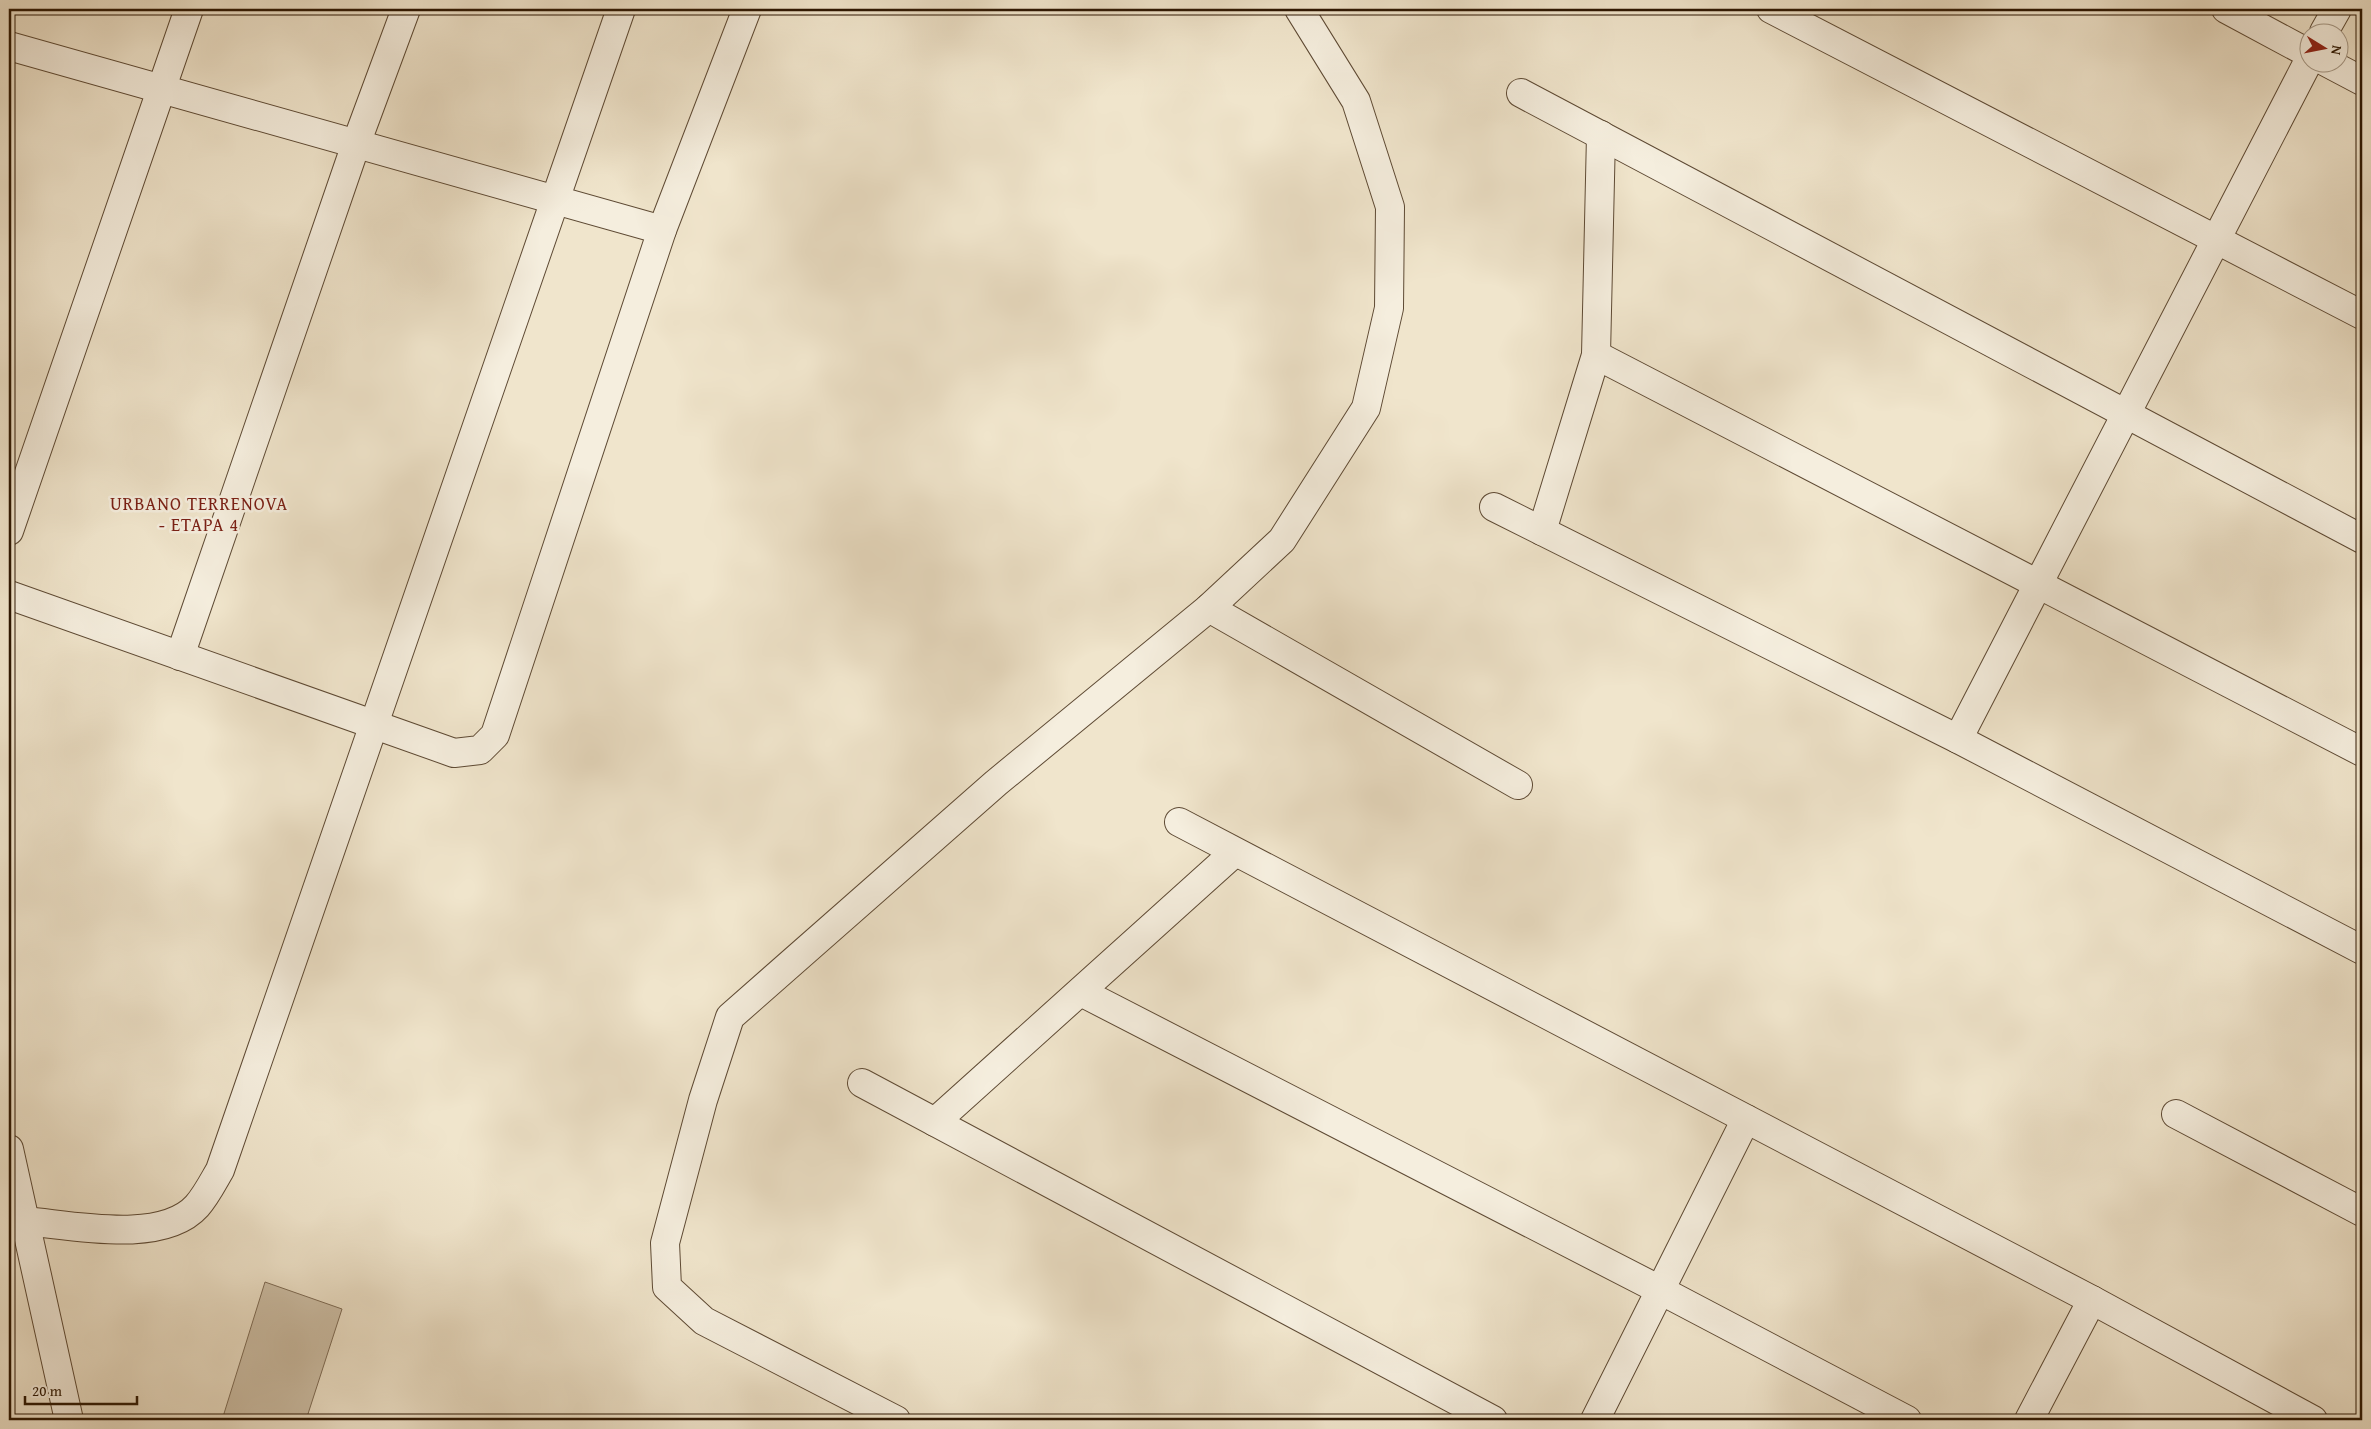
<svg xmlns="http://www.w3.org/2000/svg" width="2371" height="1429" viewBox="0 0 2371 1429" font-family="'Gentium Book Plus',serif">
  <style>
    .green { fill: #cfc2aa; stroke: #7e6c56 }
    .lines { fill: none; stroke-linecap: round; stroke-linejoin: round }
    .minor-casing { stroke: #5e4a34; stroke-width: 30 }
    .minor { stroke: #f5eede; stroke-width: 28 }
    .labels { text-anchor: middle; stroke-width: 5; stroke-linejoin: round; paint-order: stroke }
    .quarter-label { font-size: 18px; letter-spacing: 1px; fill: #7a1f14; stroke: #f5eede }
  </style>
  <rect width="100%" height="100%" fill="#f0e5cc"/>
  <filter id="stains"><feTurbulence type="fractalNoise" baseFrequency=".004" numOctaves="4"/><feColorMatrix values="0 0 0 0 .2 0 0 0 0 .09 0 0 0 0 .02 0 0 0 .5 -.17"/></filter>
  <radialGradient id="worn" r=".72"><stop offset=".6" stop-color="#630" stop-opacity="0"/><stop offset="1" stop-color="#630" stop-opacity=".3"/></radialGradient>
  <path class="green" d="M265,1282L342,1309L306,1420H222Z"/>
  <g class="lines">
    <defs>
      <g id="minor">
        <path d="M1771,9L2362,315"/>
        <path d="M2226,9L2308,53"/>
        <path d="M2324,32L2337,9"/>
        <path d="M9,46L662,230"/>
        <path d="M2326,62L2362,81"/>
        <path d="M1521,93L2362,539"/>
        <path d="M1596,355L2362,752"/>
        <path d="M1494,507L1958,739L2362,950"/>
        <path d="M9,531L189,9"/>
        <path d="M1542,531L1596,355L1601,135"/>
        <path d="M9,595L454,753L480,750L495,735L662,230L747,9"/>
        <path d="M1209,608L1518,785"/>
        <path d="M180,656L356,144L406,9"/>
        <path d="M1958,739L2308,62"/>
        <path d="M1179,822L2092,1300L2313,1420"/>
        <path d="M1081,992L1660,1290L1907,1420"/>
        <path d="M862,1083L1493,1420"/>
        <path d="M2176,1114L2362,1212"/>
        <path d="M935,1122L1235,852"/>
        <path d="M9,1149L69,1420"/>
        <path d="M25,1221C72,1225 162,1245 197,1206C206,1196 213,1182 220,1170L621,9"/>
        <path d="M896,1420L704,1321L667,1287L665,1243L703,1100L730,1017L996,783L1209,608L1282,540L1366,408L1389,308L1390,207L1356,101L1299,9"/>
        <path d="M1595,1420L1746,1119"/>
        <path d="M2029,1420L2092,1300"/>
      </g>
    </defs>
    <use href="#minor" class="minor-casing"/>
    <use href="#minor" class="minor"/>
  </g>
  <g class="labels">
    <g class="quarter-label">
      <text x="199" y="510">URBANO TERRENOVA<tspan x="199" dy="21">- ETAPA 4</tspan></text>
    </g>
  </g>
  <rect width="2371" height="1429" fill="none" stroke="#f0e5cc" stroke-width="30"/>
  <rect x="10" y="10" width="2351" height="1409" fill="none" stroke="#2d1702" stroke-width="2.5"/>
  <rect x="15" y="15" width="2341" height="1399" fill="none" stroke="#2d1702"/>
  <g transform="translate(2324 48) rotate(100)"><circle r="24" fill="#f5eede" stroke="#a59886"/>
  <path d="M0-4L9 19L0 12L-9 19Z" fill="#8f2418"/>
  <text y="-8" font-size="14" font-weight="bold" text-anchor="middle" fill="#2d1702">N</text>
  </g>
  <path d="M25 1396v8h112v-8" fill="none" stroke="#2d1702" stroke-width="2.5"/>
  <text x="32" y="1396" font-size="15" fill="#2d1702" stroke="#f5eede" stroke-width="4" paint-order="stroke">20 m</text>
  <rect width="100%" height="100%" filter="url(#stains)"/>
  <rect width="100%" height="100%" fill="url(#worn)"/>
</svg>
